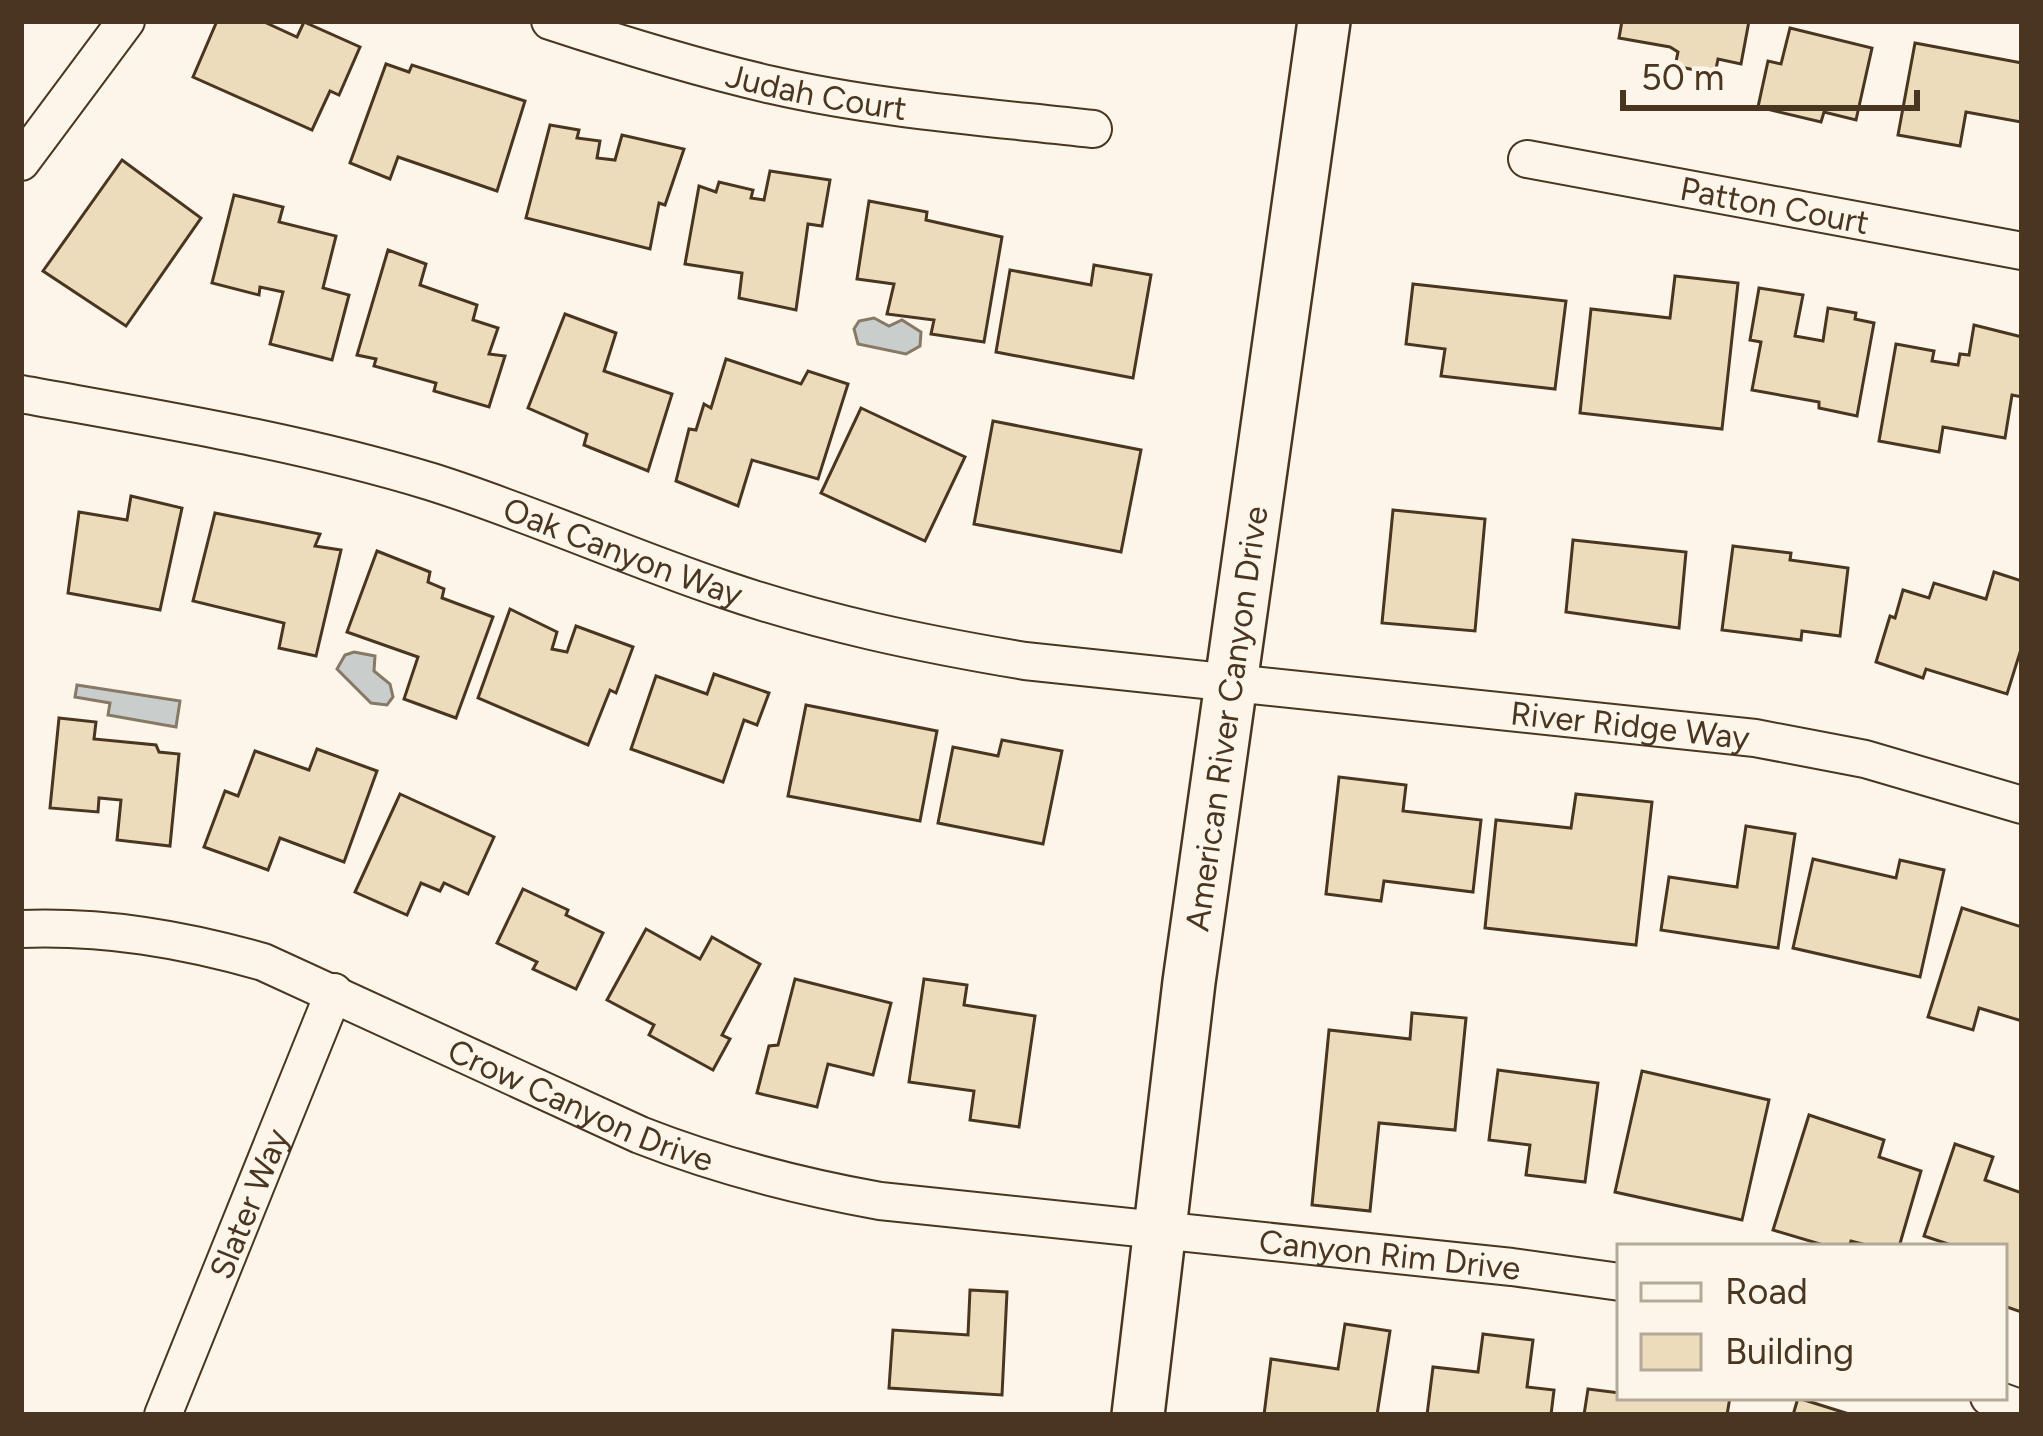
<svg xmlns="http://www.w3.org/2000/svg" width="2043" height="1436" viewBox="0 0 2043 1436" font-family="Figtree,sans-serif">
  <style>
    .water { fill: #c9cecd; stroke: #887966; stroke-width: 3 }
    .building { fill: #ecdcbc; stroke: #4a3520; stroke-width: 3 }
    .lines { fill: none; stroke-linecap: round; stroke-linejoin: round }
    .minor-casing { stroke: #4a3520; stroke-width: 40 }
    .secondary-casing { stroke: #4a3520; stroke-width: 56 }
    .minor { stroke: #fbf6e9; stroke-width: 36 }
    .secondary { stroke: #fbf6e9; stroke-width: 51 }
    .labels { text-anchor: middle; stroke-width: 9; stroke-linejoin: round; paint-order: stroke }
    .street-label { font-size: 33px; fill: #4a3520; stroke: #fbf6e9 }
  </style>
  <rect width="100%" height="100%" fill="#fbf6e9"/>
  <g class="water">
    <path d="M874,318L889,326L902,320L921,332L920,346L906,354L858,344L854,329L859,321Z"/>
    <path d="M354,652L375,656L374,671L390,684L393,697L387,705L371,703L337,669L345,655Z"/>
    <path d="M77,685L180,701L176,727L108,715L110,703L75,697Z"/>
  </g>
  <g class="building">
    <path d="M217,21H262L297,37L304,22L360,47L339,95L330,91L312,130L193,77Z"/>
    <path d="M1622,21H1749L1741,64L1718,59L1715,74L1675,66L1678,52L1670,47L1619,38Z"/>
    <path d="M1790,28L1872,48L1856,120L1824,112L1821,122L1758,107L1768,61L1781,64Z"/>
    <path d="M1915,43L2022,63L2021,122L1966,112L1960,146L1898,135Z"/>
    <path d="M386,64L409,72L412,65L525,101L497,191L398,157L390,179L350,163Z"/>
    <path d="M550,125L579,130L577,138L600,141L597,158L615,160L622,135L684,149L665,205L659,203L650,249L526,218Z"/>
    <path d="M122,160L201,218L126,326L43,271Z"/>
    <path d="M770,171L830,180L822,226L808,224L796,310L739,298L742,273L685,264L699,186L716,192L719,182L753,190L751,198L764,200Z"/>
    <path d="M234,195L283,207L279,222L336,236L323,288L349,295L332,360L270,344L283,292L260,287L259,295L212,283Z"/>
    <path d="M869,201L927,212L926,220L1002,237L984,342L931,334L934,320L887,314L894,284L857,279Z"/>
    <path d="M388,250L426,264L420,285L477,305L473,320L498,328L489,354L505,356L489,407L434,391L436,383L374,366L376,359L357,355Z"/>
    <path d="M1094,265L1151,275L1133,378L996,352L1010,270L1091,285Z"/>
    <path d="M1675,276L1738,283L1722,429L1580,413L1591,309L1670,318Z"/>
    <path d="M1413,284L1566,301L1555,389L1441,376L1445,349L1406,344Z"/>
    <path d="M1759,288L1803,295L1795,336L1823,341L1828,308L1856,313L1855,319L1874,323L1857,416L1819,408V402L1752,390L1761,342L1750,340Z"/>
    <path d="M565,314L616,333L604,371L672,394L648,471L584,445L587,434L528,408Z"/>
    <path d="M1974,325L2022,337V397L2012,395L2005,438L1943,427L1939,452L1879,441L1896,344L1934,351L1932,361L1958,365L1960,354L1969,355Z"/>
    <path d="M726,359L801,384L808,371L848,384L818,479L752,460L738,506L676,481L689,429L696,430L704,404L711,408Z"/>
    <path d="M861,408L965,457L925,541L821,493Z"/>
    <path d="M993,421L1141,450L1121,552L974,524Z"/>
    <path d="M131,496L182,508L160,610L68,593L79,512L127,520Z"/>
    <path d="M1393,510L1485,519L1475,631L1382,623Z"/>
    <path d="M215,513L320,534L315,546L341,550L316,656L279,648L284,623L193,601Z"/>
    <path d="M1573,540L1686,552L1679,628L1566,612Z"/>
    <path d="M1733,546L1791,553L1790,560L1848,568L1840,636L1802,631L1801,640L1722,630Z"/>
    <path d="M377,551L430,572L428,582L444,589L442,598L493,617L456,718L404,699L418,657L347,632Z"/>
    <path d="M1994,572L2022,581V646L2007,694L1926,669L1923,678L1876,662L1890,616L1895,618L1903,590L1929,598L1934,583L1986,599Z"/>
    <path d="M510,609L557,632L552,649L567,652L576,626L633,647L616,693L610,690L588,745L478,698Z"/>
    <path d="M714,674L769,693L757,725L744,720L723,782L631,749L656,676L707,694Z"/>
    <path d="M806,705L937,731L920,821L788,796Z"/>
    <path d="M59,718L96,722L94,739L156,745L159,752L179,754L170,846L117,840L121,800L99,798L98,812L50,808Z"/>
    <path d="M1002,740L1062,751L1043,844L938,823L953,747L998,756Z"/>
    <path d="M317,749L377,771L344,862L280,838L268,870L204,847L225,791L238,796L255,751L309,770Z"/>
    <path d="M1339,777L1406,785L1403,811L1481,820L1473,892L1384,881L1381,901L1326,894Z"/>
    <path d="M400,794L494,837L468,894L444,883L440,891L421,883L407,915L355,892Z"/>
    <path d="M1576,794L1652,802L1636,945L1485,928L1496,820L1571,828Z"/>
    <path d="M1746,826L1795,834L1778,948L1661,930L1669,877L1737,887Z"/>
    <path d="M1813,859L1896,878L1900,860L1944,870L1920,977L1793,948Z"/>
    <path d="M523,889L568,910L566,915L603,933L576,989L533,969L537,962L497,943Z"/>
    <path d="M1962,908L2022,927V1021L1979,1008L1973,1030L1928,1017Z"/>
    <path d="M646,929L700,959L712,937L760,964L722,1035L730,1039L713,1070L649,1035L654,1025L607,1000Z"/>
    <path d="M795,979L891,1003L873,1075L828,1064L817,1107L757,1093L769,1046L778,1045Z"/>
    <path d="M924,979L967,985L964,1005L1035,1016L1019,1127L970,1120L974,1091L909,1082Z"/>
    <path d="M1412,1013L1466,1018L1455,1130L1379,1123L1370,1211L1312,1205L1329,1030L1410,1039Z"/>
    <path d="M1498,1070L1598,1083L1585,1182L1526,1175L1530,1145L1489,1140Z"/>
    <path d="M1642,1071L1769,1100L1742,1220L1615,1192Z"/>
    <path d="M1809,1115L1884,1140L1879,1157L1921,1171L1899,1247H1874L1851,1241L1849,1247H1830L1773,1230Z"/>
    <path d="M1955,1144L1993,1157L1985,1180L2022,1193L2021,1312L2004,1306V1247H1957L1924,1236Z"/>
    <path d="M970,1290L1007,1292L1002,1395L889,1388L893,1330L968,1335Z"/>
    <path d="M1345,1324L1390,1331L1377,1415H1264L1271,1359L1338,1369Z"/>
    <path d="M1483,1334L1533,1340L1527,1387L1554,1390L1551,1415H1427L1433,1367L1478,1372Z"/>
    <path d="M1588,1389L1620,1393V1397H1730L1727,1415H1584Z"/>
    <path d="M1798,1398L1852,1415H1793Z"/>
  </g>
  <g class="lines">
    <defs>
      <g id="minor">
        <path id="s1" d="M550,21C623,45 697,68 772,85C877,109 986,117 1093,129"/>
        <path id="s2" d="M1527,159L2022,251"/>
        <path d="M21,162L126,21"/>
        <path id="s3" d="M21,394C159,419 297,441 432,482C530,513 625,556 723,589C822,623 923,644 1025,661L1755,738L1865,759L2022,805"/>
        <path id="s4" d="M21,929C105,926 182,939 263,962L640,1135C719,1166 797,1186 880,1201L1512,1267L1620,1282"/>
        <path d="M1989,1397L2022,1409"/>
        <path id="s5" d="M163,1415L334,992"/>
      </g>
      <g id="secondary">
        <path id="s6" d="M1138,1415L1189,982L1324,21"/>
      </g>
    </defs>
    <use href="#minor" class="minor-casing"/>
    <use href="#secondary" class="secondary-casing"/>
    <use href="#minor" class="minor"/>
    <use href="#secondary" class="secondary"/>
  </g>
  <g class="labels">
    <g class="street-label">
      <text dy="12" stroke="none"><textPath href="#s1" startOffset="276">Judah Court</textPath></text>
      <text dy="12" stroke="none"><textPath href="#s2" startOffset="252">Patton Court</textPath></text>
      <text dy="12" stroke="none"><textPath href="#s3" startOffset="624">Oak Canyon Way</textPath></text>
      <text dy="12" stroke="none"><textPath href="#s6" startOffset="702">American River Canyon Drive</textPath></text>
      <text dy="12" stroke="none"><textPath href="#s3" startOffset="1650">River Ridge Way</textPath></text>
      <text dy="12" stroke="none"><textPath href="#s4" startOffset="594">Crow Canyon Drive</textPath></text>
      <text dy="12" stroke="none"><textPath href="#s5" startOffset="228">Slater Way</textPath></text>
      <text dy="12" stroke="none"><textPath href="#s4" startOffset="1422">Canyon Rim Drive</textPath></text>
    </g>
  </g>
  <rect width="2043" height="1436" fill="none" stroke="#4a3520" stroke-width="48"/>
  <rect x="1617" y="1244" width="390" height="156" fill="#fbf6e9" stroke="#b4a999" stroke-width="3"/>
  <rect x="1641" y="1283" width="60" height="18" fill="#fbf6e9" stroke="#b4a999" stroke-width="3"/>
  <text x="1725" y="1304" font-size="36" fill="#4a3520">Road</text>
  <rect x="1641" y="1334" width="60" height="36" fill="#ecdcbc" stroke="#b4a999" stroke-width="3"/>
  <text x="1725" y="1364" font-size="36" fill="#4a3520">Building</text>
  <path d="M1623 90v18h294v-18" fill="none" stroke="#4a3520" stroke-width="6"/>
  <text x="1641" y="90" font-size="36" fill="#4a3520" stroke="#fbf6e9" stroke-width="9" paint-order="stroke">50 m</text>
</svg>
